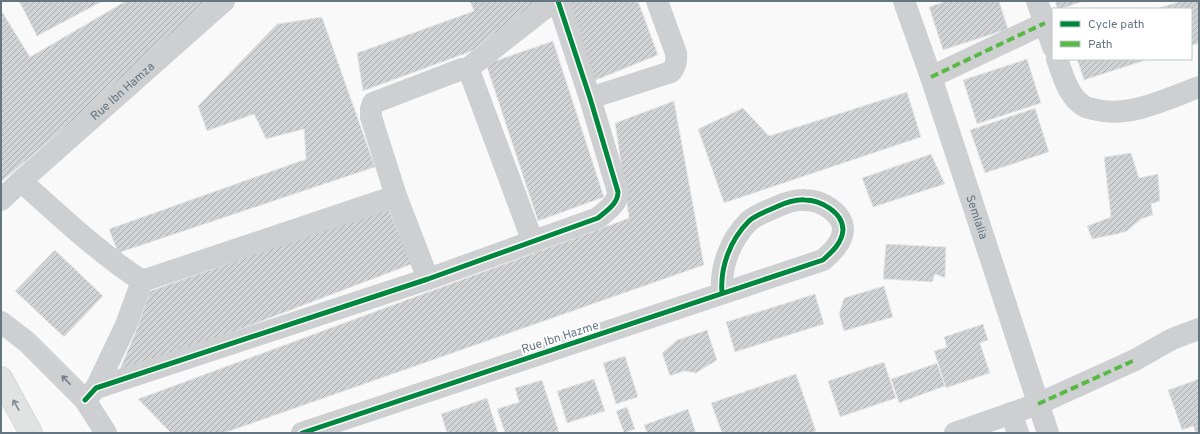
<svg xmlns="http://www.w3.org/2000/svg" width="1200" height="434" viewBox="0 0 1200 434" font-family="Overpass,sans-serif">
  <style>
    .building { fill: url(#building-hatch); stroke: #e8e8e8 }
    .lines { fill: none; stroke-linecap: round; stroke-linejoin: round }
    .major-casing { stroke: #d5d6d7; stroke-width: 24 }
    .minor { stroke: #cecfd0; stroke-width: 22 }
    .major { stroke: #e1e2e2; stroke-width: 22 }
    .quiet { stroke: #58b947; stroke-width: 4; stroke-dasharray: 8 4; stroke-linecap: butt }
    .cycleway-casing { stroke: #fff; stroke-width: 8 }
    .cycleway { stroke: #00873e; stroke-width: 5 }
    .oneway { stroke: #707f8b }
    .oneway2 { stroke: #7e8c96 }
    .labels { text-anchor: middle; stroke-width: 4; stroke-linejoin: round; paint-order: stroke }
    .street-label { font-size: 12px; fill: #657683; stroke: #fff }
  </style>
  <defs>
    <pattern id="building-hatch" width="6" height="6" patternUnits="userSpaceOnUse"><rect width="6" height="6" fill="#d0d2d3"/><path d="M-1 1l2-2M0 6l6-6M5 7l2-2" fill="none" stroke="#acafb1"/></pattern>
  </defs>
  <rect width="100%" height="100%" fill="#f9f9f9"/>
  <g class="building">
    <path d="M19,1H103L37,36Z"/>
    <path d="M126,1H214L1,182V10L30,57Z"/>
    <path d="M470,1H538L472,51L363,91L357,53L474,11Z"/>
    <path d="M563,1H638L658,55L591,82Z"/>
    <path d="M946,1H999L1008,29L943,50L929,7Z"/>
    <path d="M1055,1H1084L1060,9H1057Z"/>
    <path d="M1181,1H1199V43L1191,46V9H1156Z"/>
    <path d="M322,17L375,167L118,253L109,229L306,159L304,129L266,139L254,114L207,131L198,106L277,24Z"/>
    <path d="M553,41L604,197L538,221L486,64Z"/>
    <path d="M1027,59L1041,103L977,124L963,80Z"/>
    <path d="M1077,59H1149L1084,80Z"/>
    <path d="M907,92L921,137L724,203L698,129L743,108L769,136Z"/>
    <path d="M674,101L704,265L224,433H171L138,399L629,218L615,123Z"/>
    <path d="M1035,108L1049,152L985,173L970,130Z"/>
    <path d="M1131,153L1139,178L1158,174L1160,201L1151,204L1153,215L1141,219L1127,231L1117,234L1092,239L1087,226L1111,217L1104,157Z"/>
    <path d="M931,154L945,184L873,207L862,178Z"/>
    <path d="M388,207L412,264L117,376L136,331L150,291Z"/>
    <path d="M886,244L946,247L945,278L935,274L932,282L883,279Z"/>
    <path d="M55,250L103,296L64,337L15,291Z"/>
    <path d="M884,286L893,317L844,331L839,314L844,298Z"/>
    <path d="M815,294L824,324L735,352L726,322Z"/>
    <path d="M983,324L988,340L980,343L990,373L946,388L934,351L947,347L944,337Z"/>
    <path d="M707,330L717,360L696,373L684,371L670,376L662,353L677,340Z"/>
    <path d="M625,356L638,397L616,404L603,363Z"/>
    <path d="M884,362L896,398L840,417L828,381Z"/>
    <path d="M937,363L945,386L899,403L891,379Z"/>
    <path d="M796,374L816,431L811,433H722L711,403Z"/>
    <path d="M594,379L605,411L567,423L557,391Z"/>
    <path d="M1199,379V433H1196L1193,426L1182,430L1168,390Z"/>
    <path d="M542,380L559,432L505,433L497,409L519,402L515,388Z"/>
    <path d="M487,398L498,433H447L441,414Z"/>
    <path d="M627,407L635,429L624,433L616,411Z"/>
    <path d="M688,409L696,433H647L644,425Z"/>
  </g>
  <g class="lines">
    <defs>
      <path id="major" d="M1,378L31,433"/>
    </defs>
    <use href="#major" class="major-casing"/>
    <g class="minor">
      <path id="s1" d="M904,1L931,77L1048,433"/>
      <path d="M1037,1L1053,47"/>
      <path d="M1057,59C1063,75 1068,97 1084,106C1086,108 1090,108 1093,109C1128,119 1166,99 1199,87"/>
      <path d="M466,70L554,1"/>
      <path d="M931,77L1045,23"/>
      <path d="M590,98L671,72C676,66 677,61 676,53L657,1"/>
      <path d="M21,181C60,216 98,252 142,281L126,325L96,388"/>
      <path id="s2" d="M1,200L21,181L224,1"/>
      <path d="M428,279L396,196L371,117V109L373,103L462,69L466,70L470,73L533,242"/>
      <path d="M142,281L396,196"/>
      <path d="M1,322L27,342L85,400L106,433"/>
      <path d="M85,400L96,388L428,279L598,218C606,211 618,204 618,192L590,98L558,1"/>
      <path d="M1011,413L1018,433"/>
      <path d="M302,433L823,260C832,252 842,243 843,230C843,212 820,200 805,200C795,199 785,203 776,207C767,211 756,215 749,221C730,240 720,267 722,293"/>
      <path d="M955,433L1038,404L1135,360L1172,339L1199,329"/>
    </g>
    <use href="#major" class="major"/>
    <g class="quiet">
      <path d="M931,77L1045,23"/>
      <path d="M1038,404L1135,360"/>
    </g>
    <defs>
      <g id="cycleway">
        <path d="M85,400L96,388L428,279L598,218C606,211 618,204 618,192L590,98L558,1"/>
        <path d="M302,433L823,260C832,252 842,243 843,230C843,212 820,200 805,200C795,199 785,203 776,207C767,211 756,215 749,221C730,240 720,267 722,293"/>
      </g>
    </defs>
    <use href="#cycleway" class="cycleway-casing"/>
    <use href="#cycleway" class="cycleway"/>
  </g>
  <defs><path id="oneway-shaft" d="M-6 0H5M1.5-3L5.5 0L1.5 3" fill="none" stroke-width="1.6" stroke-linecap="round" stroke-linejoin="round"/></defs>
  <use class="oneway" href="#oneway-shaft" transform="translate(66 380) rotate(-134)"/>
  <use class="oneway2" href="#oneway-shaft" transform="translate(16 405) rotate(-119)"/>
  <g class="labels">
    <g class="street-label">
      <text dy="4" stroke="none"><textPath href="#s2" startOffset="163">Rue Ibn Hamza</textPath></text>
      <text dy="4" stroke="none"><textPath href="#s1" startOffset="228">Semlalia</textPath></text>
      <text transform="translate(560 337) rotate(-18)" y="4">Rue Ibn Hazme</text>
    </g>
  </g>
  <rect width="1200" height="434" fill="none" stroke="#657683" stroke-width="4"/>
  <rect x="1052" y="8" width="140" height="52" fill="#ffffff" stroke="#c1c8cd"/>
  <rect x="1060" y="21" width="20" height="6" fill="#00873e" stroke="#c1c8cd"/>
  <text x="1088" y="28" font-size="12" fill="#657683">Cycle path</text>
  <rect x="1060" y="41" width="20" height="6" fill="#58b947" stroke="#c1c8cd"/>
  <text x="1088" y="48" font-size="12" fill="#657683">Path</text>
</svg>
